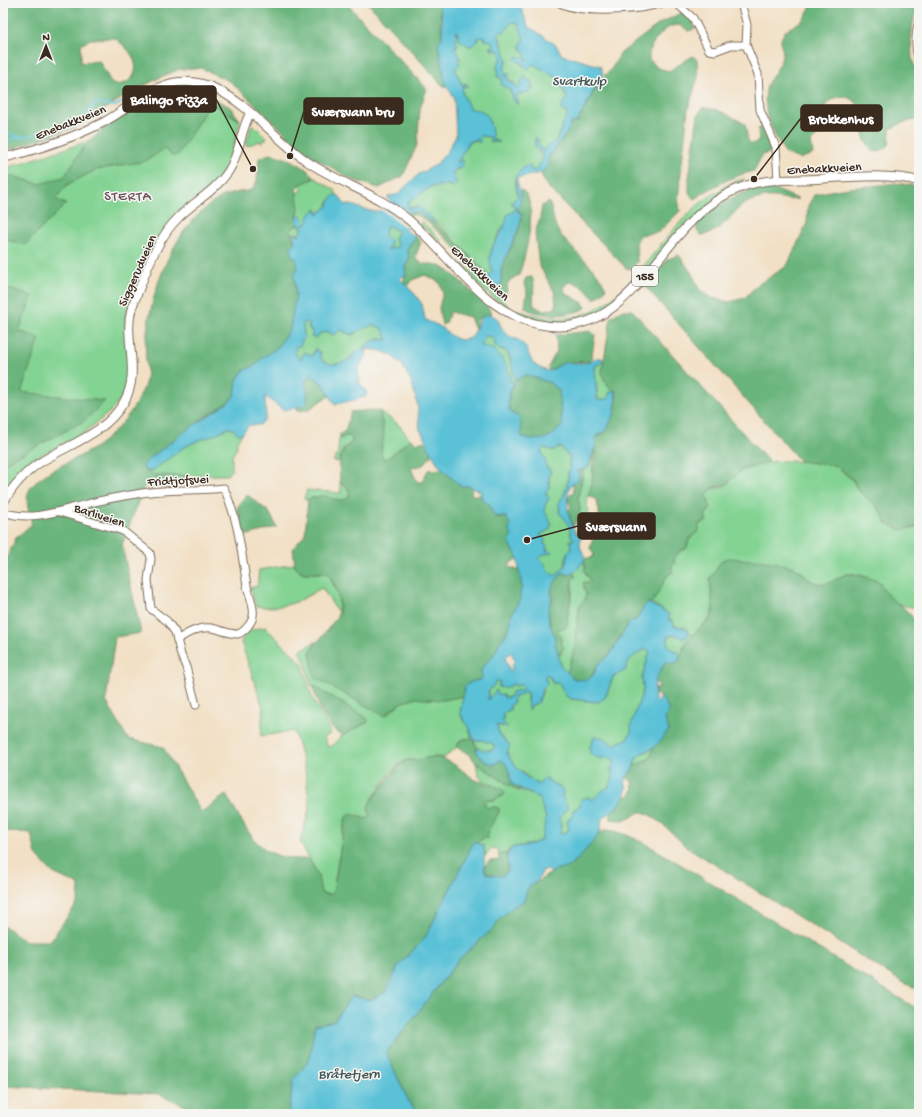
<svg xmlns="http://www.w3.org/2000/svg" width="922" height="1117" viewBox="0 0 922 1117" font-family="'Gochi Hand',sans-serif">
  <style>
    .green { fill: #83d393; stroke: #5f7e58 }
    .forest { fill: #6ab57d; stroke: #52704e; fill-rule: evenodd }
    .water { fill: #5ac1d7; stroke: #4a767a; fill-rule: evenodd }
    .pier { fill: #f2e0c5 }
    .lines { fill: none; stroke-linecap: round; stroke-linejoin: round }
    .stream { stroke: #5ac1d7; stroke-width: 2 }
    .minor-casing { stroke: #7b6a58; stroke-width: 9 }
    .major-casing { stroke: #7b6a58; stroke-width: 10 }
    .minor { stroke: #fff; stroke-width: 7 }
    .major { stroke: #fff; stroke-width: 8 }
    .labels { text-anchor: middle; stroke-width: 3; stroke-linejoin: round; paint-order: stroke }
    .shield { fill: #f6f6f2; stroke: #73675e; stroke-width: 1 }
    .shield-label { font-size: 12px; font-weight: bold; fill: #3b2a1e }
    .street-label { font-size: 13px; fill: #3b2a1e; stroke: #f6f6f2 }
    .water-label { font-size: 14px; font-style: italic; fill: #445756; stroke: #f6f6f2 }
    .neighbourhood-label { font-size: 14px; letter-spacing: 1px; fill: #6d4f5d; stroke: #f6f6f2 }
    .leader { fill: none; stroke: #3b2a1e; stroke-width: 1.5 }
    .callout-dot { fill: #3b2a1e; stroke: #f6f6f2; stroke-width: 1.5 }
    .callout { fill: #3b2a1e; stroke: #3b2a1e; stroke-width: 1.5 }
    .callout-label { font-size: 14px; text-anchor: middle; font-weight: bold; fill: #fff }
  </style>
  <rect width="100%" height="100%" fill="#f6f6f2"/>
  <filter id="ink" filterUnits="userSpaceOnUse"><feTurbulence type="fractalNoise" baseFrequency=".025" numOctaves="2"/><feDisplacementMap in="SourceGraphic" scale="8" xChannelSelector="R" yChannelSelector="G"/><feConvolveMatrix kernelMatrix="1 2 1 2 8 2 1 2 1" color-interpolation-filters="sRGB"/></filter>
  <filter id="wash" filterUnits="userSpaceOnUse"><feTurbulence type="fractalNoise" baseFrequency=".012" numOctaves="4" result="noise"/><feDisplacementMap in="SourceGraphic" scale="16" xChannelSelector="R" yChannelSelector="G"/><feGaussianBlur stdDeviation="0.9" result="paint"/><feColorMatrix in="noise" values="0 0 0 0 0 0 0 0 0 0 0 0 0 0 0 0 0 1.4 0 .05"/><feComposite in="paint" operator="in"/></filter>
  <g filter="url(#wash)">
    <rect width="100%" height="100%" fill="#f2e0c5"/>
    <g class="green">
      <path d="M512,22L518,23L524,39C519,50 524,49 527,59L525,60L517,56L519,62L528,70L532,64H535L559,79L567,99L562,109L567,113L566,119L554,144H550L543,152L538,143L539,140L534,141C535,149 540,151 543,159L535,171L524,167L515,180L518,197L512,204L515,206V210L507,217V222C496,235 486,256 492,272L489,275L432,218L416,206L408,208L407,204C414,192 440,180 452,187L455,176L452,174L459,169V163L457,162L469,142L480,140L479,139L480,136L490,137L491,142H499L493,140L490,123L485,114L469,108L462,92L463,86H468L467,84L461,83L455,69L459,62L457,60L461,58L459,57L457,50L454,48L456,45H458L455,40L457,34L455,31L458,33L459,38L469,46L477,41V38L485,37V40L492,41L494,46H491L492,50H498C502,56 502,62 497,67L499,72L497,76C504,82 512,93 516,104L519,103L516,95L533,88L531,81L526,79L525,77L521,81V85L516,89L513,82H509L508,73L506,78L504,69L507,60L498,33Z"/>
      <path d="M206,99L240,121L230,161L214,185L187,204L165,227L136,285L125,317L129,368V381L123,396L111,411L84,433L43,454L21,471L3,492V169L101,137Z"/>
      <path d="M254,125L267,138L261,143L260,141L246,146L251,126Z"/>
      <path d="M315,178L335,190L337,195L328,202V206L317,214L316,209L310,215L308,223L304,225L302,223V216L298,215L296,193L302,191L299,185Z"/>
      <path d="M745,179L723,192L632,286L605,309L586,318L572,322H545L516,312V309C622,351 643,237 715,193C724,187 734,180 745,179Z"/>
      <path d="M422,221L441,240L440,241L419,224Z"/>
      <path d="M299,225L303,227L301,229L300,235L295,232L293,236L290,232L295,226Z"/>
      <path d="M387,225L399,231L394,238L398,246L388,250L390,240L384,237Z"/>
      <path d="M462,263L509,306L507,307C489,296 472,282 462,263Z"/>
      <path d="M306,322L310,324V330L313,332V336L317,337L320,333L329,332L335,334L337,331L341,330L351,335L372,325L382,328L388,340L379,338L362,349L355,352C350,364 327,370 320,357L321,352H317L316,348L312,356L304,352L301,359L295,354L296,351L295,349V347L300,344L304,334L303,324Z"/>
      <path d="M485,336L493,337L496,347L507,352C512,362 512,372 516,380L510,382C511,366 498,349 481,346Z"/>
      <path d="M603,362L604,380L613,391L609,394L608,399L599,400C597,398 595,371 595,366Z"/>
      <path d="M380,411L399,425L410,439L390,456L385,459L381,455L384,433Z"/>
      <path d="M228,428L233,429L238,434L243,433L237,441V448L232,456V469L227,475L157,476L151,475L149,472L159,466L184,447Z"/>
      <path d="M345,436H349L352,438V442L344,448L338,462L333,461L338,453L339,438L342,439Z"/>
      <path d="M558,447H561L570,456L568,474V484L560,505L559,513L566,519L574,538L572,541L570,540L571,549C562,560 570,565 555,576L547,570L545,565L539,558L542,555L552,552L546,551L544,544L545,538L540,535L550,528L551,524L544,512V507L548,500L546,491L549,489L550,470L545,465L544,458L541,451L544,448L555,451Z"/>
      <path d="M593,450L592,488L588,495L587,507L589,516L586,526L580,525V537L577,534L578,526L576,524L580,509L578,497L584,469L588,468Z"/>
      <path d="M791,461L819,462L837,466L854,482L857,489L876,506L883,515L885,522L911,529L919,526V607C900,607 886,602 880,582C871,579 857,572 847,574C843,575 839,579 836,581C820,588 810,582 800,570L710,586C718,623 708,616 687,641C683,646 683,652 680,657L676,651L668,646V636L678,635L683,639L690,634L684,628L674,626L673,621H669L666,612L651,603L667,576L671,573L674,559L681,550H685C688,537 695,538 699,524L703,523L706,513L710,510L707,494C714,485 719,490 726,485C731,481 734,475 740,472C755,462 774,461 791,461Z"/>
      <path d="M340,483L350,491L347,500L334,501L324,496L308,499V501L304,499L307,490L341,493Z"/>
      <path d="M584,561L586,575L591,581L586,582L583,586C586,593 587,597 582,604L574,651L567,674L561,666L558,656L561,655C561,646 562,639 557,631L568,616L573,590L572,580L576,576L573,573Z"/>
      <path d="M294,564C299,578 316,572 328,573L338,595L339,614L322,588C315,591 309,596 302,599C290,606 269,609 256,606L250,587H257L259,570Z"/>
      <path d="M265,627L302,663L312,697L330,731L331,733L324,738L328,747L332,746C340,734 355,730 368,722L367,718L311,685L304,659L299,651L317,641L310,652L387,715L399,704L413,698L443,700L463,696L460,714L469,728L472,738L463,739L459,742L457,747L444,758C435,756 432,757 423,760C418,762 413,759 407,760C393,763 379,791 370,802L368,808L370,815L368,818L364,819L359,815L345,819L333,892L330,895L321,893L316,871L300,842L310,807L305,769L294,731L261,736L263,707L241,642C246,630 254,629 265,627Z"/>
      <path d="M645,649L650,651L642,677L643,690L631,732L627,739L613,745L606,739L595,736L589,749L600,757H607L615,761L611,769L613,778L609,787C602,789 598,799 591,800L588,797L581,800L580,806L572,811L574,816L567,822L569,830L560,834L561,825L559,818L568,807L562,797L563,793L559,787L546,779L539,785L537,784L514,766L507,753L509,744L499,735L497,725L503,727V713L510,710V705L514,702L513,698L527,691V701L529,710L533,704H535L539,700L537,699L540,698L546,682L545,676L547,674L553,683H559L567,697L571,699L595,702L603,698L606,696L613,677L624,671L627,663L633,657Z"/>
      <path d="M497,681H500L498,687H509L512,684L517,686L520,684L524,689C515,691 512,698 504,698V696L498,694L497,692L488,700L489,691Z"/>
      <path d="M474,740H483L492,743L495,749L482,751L477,747Z"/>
      <path d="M654,748L649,759L634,766C638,750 643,755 654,748Z"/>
      <path d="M476,763L518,791L521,790L539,798C545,808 552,835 537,842C527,847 517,843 507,852V855L499,854L497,849L491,848L486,856L484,847L478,843L481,839L488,838L486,832L500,809L495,807L488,808L484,804L487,800H494L504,795L491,783L482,781L478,773Z"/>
    </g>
    <g class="forest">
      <path d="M3,3H346L427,89L420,108L417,145L403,176L379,188L353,180L305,152L231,82L201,68L180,69L161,77L133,91L78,126L3,152ZM115,38C122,44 131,51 134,60C140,76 127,87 112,84L99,61L81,63V45L90,39Z"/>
      <path d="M368,3H442L440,8L442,39L438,43L446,86H443Z"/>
      <path d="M813,3H919L913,22L911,40L912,58L919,82V119L902,123L890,129L889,145L879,152L872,151L865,140L863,133L870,127V117C855,101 844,86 825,106L824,128L811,142L813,154L799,159L785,153L776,137L767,117L765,99L767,85L780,64L783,52L780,41L785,31L803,20Z"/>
      <path d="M687,10L693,16L694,29L688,31C675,16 659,33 651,47C649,50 649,55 649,59L658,68L669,71L693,56L697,60L698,77L688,109L678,198L680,211L659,232L640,235L636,243L637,262L631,269L626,268L545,184L541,173C546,168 546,162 549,156C557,145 566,136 571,123L577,122L601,79L610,71L621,53L659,24Z"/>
      <path d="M179,88L218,101L230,107L240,120L210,103L178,155L173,156L164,149L146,161L96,170L67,185L55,199L66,204L25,245L3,239V176H13L39,184L64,177L82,149L107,125Z"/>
      <path d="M702,108C717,107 732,117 745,124L748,141L752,144L759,141L758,129L762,127C771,135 772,142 769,153L762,155L754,171C731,176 713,187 694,199L689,194V178L698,115Z"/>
      <path d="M270,154C283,156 308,166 314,178L299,185L296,189L299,208L297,217L299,225L295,226L290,232L295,244L293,258H296L298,268L295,273L296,295L290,329L278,347L261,359L256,365L243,371L237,380L235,395L229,402L206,416L149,459L145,471L149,472L151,475L189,476L186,484L144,486L122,545L141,633L115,637L106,701L128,739L163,747L201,812L226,795C250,833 256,861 309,859L318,876L321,893L330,895L333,892L346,817L349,814C356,814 362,820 368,818L370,815L368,808L370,802L398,766L407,760H423L425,758C446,754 458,768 474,779C484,785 496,783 505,792L504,795L494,800H487L484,804L488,808L497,807L499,812L487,832L488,838L481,839L478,843L474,842L425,938L399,965L386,992L370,1000L352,996L334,1021L315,1025L309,1060L293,1080L289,1114H203L159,1094L3,1086V925L25,941H50L78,902L79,885L53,873L36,855L31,833L6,831L3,834V567L16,538L32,524C29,512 23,497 32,486C47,469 72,462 91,450C108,440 125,422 135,405C139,398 145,387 146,380C148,367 144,353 146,340C151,290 173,225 220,198C229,193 242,192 252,190L257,181L259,158Z"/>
      <path d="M895,183L919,186V526L900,530L885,522L883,515L876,506L857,489L854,481L837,466L800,461L645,286L668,259L679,255L693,275L699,289L712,298L729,302L745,298L756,286L787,266L807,223L808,206L814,195C839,187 869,187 895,183Z"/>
      <path d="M769,187L798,199C790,201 784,198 776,197C766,196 753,199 743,205C729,215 721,234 701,235L697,231V224C718,204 740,190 769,187Z"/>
      <path d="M522,190C540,202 525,258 519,275C503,283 509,284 505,299L492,289L452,244L425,220L417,215H409V212L416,210L435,223L489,275V279L496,286L501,284L502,266L518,232L522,214L518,212C517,204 522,199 520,191Z"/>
      <path d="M549,202C553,211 553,222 558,231C572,252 595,265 606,288L603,293L594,299C587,291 580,282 569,282L564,286L565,293L583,303L586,308C567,317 543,317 525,308C525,298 530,292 524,283L526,278L532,277C536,286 532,296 534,306L542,310L554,309L556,306L555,293L539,265L535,233L540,218L542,206Z"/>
      <path d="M416,236L421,242L415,258C425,268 428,262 438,265C452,270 477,298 489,308L491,315H485L477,320L475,330L470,317L450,312L446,323L442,325L439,308L443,292L439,282L425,275L412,280L408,287L403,282C407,274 403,266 409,258L407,248Z"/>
      <path d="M3,287L32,296L19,331L40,338L21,392L105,401L84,421L3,464Z"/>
      <path d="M623,310H632L769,462L740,471L727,484L713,488L707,494L708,502L711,508L705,515L707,521L699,524V531L689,539L687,548L681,550L674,559L675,563L671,567L673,572L667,576L654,600L651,603H648L637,619L629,623L609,655L596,667L591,678L585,681H580L567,674L574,650L579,606L585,600L586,594L583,582L589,583L591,581L584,570L586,567L584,561L585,558H591L594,555L590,548L594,536L604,522L599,514L597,500L588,495C596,478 593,455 596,436L601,435C610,423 621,405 615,390L613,391L604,380L602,372L611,317Z"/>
      <path d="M591,331L595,335L591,361L570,362L558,366L549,371L548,367L557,351L556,335Z"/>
      <path d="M312,374L324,385L330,396C318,399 311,414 297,410V407L303,406L307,400L305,383L308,375Z"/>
      <path d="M528,375L550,383L559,390L562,425C552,440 538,442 522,437L517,416L510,413C506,400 511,375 528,375Z"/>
      <path d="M373,410L380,411L384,433L381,455L384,459L391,456L410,439L416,443L426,441L433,454L423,465L411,468L417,482H422L428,470L443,469L460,485L468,486L472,488L471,495H481L483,501L488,502L496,517H506L510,524L509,530L512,534C505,549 516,547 518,560L512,561L509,567L520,571L522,588L520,599L512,614L510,626L496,652L483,666L481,671L482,679L471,682L465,686L463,696L443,700L413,698L399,704L384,716L314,677L310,652C316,643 335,622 338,614C343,601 334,583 328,573C315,571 305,577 295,567L293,548L305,535L308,499C313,498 320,495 325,496C334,498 335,502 347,499L350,494L348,487L340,483C339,466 337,453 352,442V439L349,436H345L342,439L339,435L345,431L351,412Z"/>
      <path d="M584,469L578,497L580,509L573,527L568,511L571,507L568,500L570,494L574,492L573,482L577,481L578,471Z"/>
      <path d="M246,496H249L269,512L277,527L245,536L237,508Z"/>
      <path d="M729,558C748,560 783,560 799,570C808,575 810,585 822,584C832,584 839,576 847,574C858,573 871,579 880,582C884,596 895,600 904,608C910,613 914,620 919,626V988L917,989L902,982L684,845C676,837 652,811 640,812C636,813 634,816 630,818C624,821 617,820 611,819L610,813L619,805L623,796H629L633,790L632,781L626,777L631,773L634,766L649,759L656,744L669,729L665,719L669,710L661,697L655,694L656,689L660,687L657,683L654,682C655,677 660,667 664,666L665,661H679L687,641L711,618L713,612L710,579L722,560Z"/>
      <path d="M564,572L565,574L573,573L576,576L572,580C574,595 565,614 568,624L566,628L559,629L557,631L561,635V642L564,648L558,656L553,633L551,632L548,609L552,600V584Z"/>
      <path d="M312,685L367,718L368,722L343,735C326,730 317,701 312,685Z"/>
      <path d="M472,738L477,747L476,751C482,758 487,765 497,763L499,760C510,763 510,774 511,783L521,790L518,791L476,763L470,755L457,747L460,740Z"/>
      <path d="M605,830C624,830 649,846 665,855L919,1010V1114H422L411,1106L386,1053L460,958L495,927C498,915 514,905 524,901L527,890L530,887L529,885L534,884L557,869L566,868L578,859L594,839L600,833Z"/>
      <path d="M502,853L507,855C509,875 505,881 485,872V866L489,861L500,860L498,855Z"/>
    </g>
    <path class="water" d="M442,3H522L521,8L529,28L533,29L556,45L562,55L600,66L603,73L577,122L571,123L567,133L548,157V164L545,169L541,173L517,178C517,185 522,191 521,198C521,203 517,207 518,212L522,214C519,235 509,247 502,266C499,273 504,282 499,287L494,284L487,277L492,272C483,244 506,236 507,215L515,210V206L511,203L518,197L515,177L524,167L530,165L531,170L535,171L543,159L542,153L535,147V138L538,139V143L543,151L550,144L555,142L560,132L563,123L566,119L567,113L561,110L563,103L567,99L559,79L533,64L527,70L523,64L515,59L517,56L523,57L525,60L527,59L520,46L524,39L518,23L512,22L505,31L498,33L507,60L504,69L506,79L507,74L509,73V82L515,84L516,89L521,85L520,83L525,76L526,79L531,81L533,88H530L531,91L516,95L518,104L515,103L510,90L501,85L502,78L497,77L499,72L497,68L499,61L502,60L498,50L490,48L494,46L492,41L485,40V37L477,38L478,40L472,46H469L459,40L458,33L455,31L457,36L455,40L458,45L457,47L456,45L454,48L457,50L459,57L461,58L458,60L460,64L455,69L461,83L462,85L466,83L468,86H463L462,92L469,108C473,110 478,109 482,111C490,115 492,132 493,140L500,142H491L490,137L480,136L479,139L481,141L478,143L477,139L469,142L457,163L463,159V166L455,170L452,174L455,176L454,179L457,182L452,187L447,184L443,186H432L408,202V208L419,207L432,218L435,224L418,212H408L398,206H395L391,212L405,222C405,231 407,232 416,236L407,248L409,258L405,266L406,276H403L400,279L414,293L422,304L425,319C429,323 434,323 439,326C451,334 456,345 472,337C478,327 480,305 498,319C500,326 505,335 513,338C516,339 518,339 521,342C533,353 526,367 550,371L563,363H587L597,358H602L603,362L595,366L597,400L608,399L610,392L616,391L615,412L606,431L596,436V444L588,468L578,471L579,479C575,483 573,482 570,487C564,498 569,530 581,538L580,546L585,558C581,566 572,579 563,572C556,580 548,588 552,599C545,611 549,626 555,636V645L557,649L561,666L574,679L588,680L594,674L597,665L610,655L629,623L637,619L645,605L648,603L666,612L669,614V621L673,620L674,626L686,628L690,634L683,639L678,635L668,636V646L674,651H678L680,657L679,661L672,664L665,661V663C656,677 653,682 655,700L658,703L660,697L662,698L669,710L665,719L669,730L654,748L640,754L636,758L633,769L625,779C625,782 627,786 626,789C626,800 611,813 602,818L600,833L578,859L566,868L557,869L552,873L548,870H543L537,882L529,885L530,887L527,890L524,901C516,904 497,918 495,927L460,958L386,1053L411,1106L422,1114H289L293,1080L309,1060L315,1025L334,1021L352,996L370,1000L386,992L399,965L425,938L474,842L483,845C486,856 483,863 485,872L490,875L502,876L508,871L507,855L511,848L533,844L542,839L546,818L539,798L512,784C509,775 510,763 499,760L496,764C488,765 477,757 476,748C482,749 490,754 495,747L492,743L486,742L483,740L478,741L474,740L469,728L460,713L465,686L471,682L482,679L481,669L496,652L499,643L505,636L510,626L512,614L520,599V591L522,588L517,557L509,542L512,534L509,531L510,524L506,517L494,516C490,508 491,503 482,500L480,491L468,486H460L439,466L428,447L426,439L420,430L417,403L412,384L402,364L398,362L393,356L381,351L367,349L366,357L359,367L358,373L360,384L367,392L365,397C355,401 345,401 335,405L324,385L310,374L305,383L307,386V402L303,406L283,410L265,396L266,418L260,425H249L243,433L238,434L233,429L228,428L212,436L197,441L184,447L152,471H145L143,466L149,459L184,432L229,402L235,395L237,380L243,371L256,365L261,359L278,347L290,329L296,295L294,275L298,268L296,258L292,257L291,246L295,244L293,233L299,235L303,227L300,226L297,220L298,215L303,217L304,225L306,224C310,218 306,214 317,209L318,214L328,206C328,203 332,195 337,195C342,196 341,202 345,204C348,205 352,205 355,206C368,211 382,216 392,203L388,199L389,196L397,195L419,174L436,165L447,152L456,136L454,97L446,86L438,43L442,39V18L439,6ZM387,225L398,231L394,238L398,246L388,250V247L391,246L390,240L384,237ZM305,322L310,324L308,327L313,332L311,337L316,338L320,333L329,332L333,335L341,330L351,335L372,325L382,328L388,340C379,339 370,339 365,348L355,352C351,364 327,369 320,357L321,352H317L316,348L312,356L304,352L301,359L295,354L296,350L295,349V347L300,346L304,337L303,324ZM485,336L493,337L496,347C500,350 505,349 508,353C513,361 511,375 516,380L510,382C513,373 500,352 490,348C488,346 484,347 481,346ZM528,375L550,383L559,390L562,425C552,440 538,442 522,437C520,430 522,423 518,416L512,414C503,403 511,375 528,375ZM558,447H561L566,454L570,456C568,473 570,490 558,504L560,507L559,513C565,517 571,528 571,537L574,538L572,541L570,540L571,549L568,551L565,567L555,576L547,570L545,564L539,558L542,555L552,552L549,549L546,551L547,546L544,544L545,538L540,535L550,529L551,524C547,511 540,513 549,498L547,496L546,491L549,489V475L551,472L545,465L546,462L541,451L544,448L555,451ZM645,649L650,651L642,677L643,690L631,725V732L627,739L613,745L604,738L595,736L589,749L591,755L603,759L607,757L615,761L611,769L613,778L609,787C601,789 598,798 591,800L589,797L581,799L580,806L572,811L574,816L567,820L569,830L560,834L561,825L559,818L568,807L562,797L563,790L546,779L542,780L540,784H537L534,781C525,779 511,762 507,753L510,745L499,735L497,725L508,727L503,722V713L510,710V705L513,704V698L527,691L528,710L533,704L539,702L540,700L537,699L541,697V691L547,684L545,676L547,674L551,678L552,683H559L567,697L571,699L598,702L605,698L613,677L626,670C627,658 637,655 645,649ZM511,652L515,661L512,665V670L510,671L505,658ZM497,681H500L498,687H509L512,684L517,686L520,684L524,689L512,692L510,697L504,698V695L498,694L496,690L488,700L489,691Z"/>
    <path class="pier" d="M383,208L407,224L405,227L380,209Z"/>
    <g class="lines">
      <g class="stream">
        <path d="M3,132L22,137L77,125L95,103L115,106L125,101"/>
        <path d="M3,141L20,137"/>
      </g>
    </g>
  </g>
  <g filter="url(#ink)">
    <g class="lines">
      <defs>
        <g id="minor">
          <path d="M560,3C581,14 638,11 662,3"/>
          <path d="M676,3L693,18L709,50L715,51L731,45H746L758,74L760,110L776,147L778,181"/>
          <path d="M741,3L747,25L746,45"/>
          <path d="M919,21C915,34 915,49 919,62"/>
          <path d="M3,512C32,522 59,511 87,504C105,499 123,496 142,493C169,489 197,491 224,488C239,522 241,551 247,586C249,595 255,607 253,616C252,623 244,632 238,634C230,634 223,631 216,629C201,625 189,632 177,640"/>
          <path d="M59,512L123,531L150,553L151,559L148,580L151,609L167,621L175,632L181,655L186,667L196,705"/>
        </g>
        <g id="major">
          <path d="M3,158C35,150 75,137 104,122C129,109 150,85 179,82C192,81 204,83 216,89C251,106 276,140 308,162C341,184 380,195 410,221C453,258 488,320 549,326C629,334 658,240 714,202C724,195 736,189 748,185C770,178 795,180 817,179C851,177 886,173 919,181"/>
          <path d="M3,503C13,486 27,470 44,460C72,443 106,433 124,402C143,369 120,336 134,302C146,273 156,239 179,217C195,201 215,191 228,172C240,154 240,132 250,113"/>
        </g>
      </defs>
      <use href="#minor" class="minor-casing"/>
      <use href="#major" class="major-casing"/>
      <use href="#minor" class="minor"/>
      <use href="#major" class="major"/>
    </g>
  </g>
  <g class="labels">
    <rect class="shield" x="632" y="266" width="26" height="20" rx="3"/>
    <g class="shield-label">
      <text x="645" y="280">155</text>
    </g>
    <g class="street-label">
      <text transform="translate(70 121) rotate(-22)" y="5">Enebakkveien</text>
      <text transform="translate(824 167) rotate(-3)" y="5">Enebakkveien</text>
      <text transform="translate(136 270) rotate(-66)" y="5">Siggerudveien</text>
      <text transform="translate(481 272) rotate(43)" y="5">Enebakkveien</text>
      <text transform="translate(178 479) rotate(-3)" y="5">Fridtjofsvei</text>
      <text transform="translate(100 514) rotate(18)" y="5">Barliveien</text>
    </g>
    <g class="water-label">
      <text x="579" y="85">Svartkulp</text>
      <text x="349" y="1078">Bråtetjern</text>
    </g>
    <g class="neighbourhood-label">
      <text x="128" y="200">STERTA</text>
    </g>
  </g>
  <path class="leader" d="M253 169L216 99M290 156L304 111M754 179L801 118M527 540L578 526"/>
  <g class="callout-dot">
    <circle cx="253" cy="169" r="4"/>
    <circle cx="290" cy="156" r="4"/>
    <circle cx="754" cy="179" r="4"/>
    <circle cx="527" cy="540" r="4"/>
  </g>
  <g class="callout">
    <rect x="123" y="86" width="93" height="26" rx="4"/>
    <rect x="304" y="98" width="99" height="26" rx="4"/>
    <rect x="801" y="105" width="81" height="26" rx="4"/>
    <rect x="578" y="513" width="77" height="26" rx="4"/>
  </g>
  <g class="callout-label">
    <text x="169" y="104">Balingo Pizza</text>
    <text x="353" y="116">Sværsvann bru</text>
    <text x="841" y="123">Brokkenhus</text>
    <text x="616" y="531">Sværsvann</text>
  </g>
  <rect width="922" height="1117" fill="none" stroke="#f6f6f2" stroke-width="16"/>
  <g transform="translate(46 46)" stroke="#f6f6f2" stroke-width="3" paint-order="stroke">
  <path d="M0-3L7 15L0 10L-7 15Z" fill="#3b2a1e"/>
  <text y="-6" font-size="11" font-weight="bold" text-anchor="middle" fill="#3b2a1e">N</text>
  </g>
</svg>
